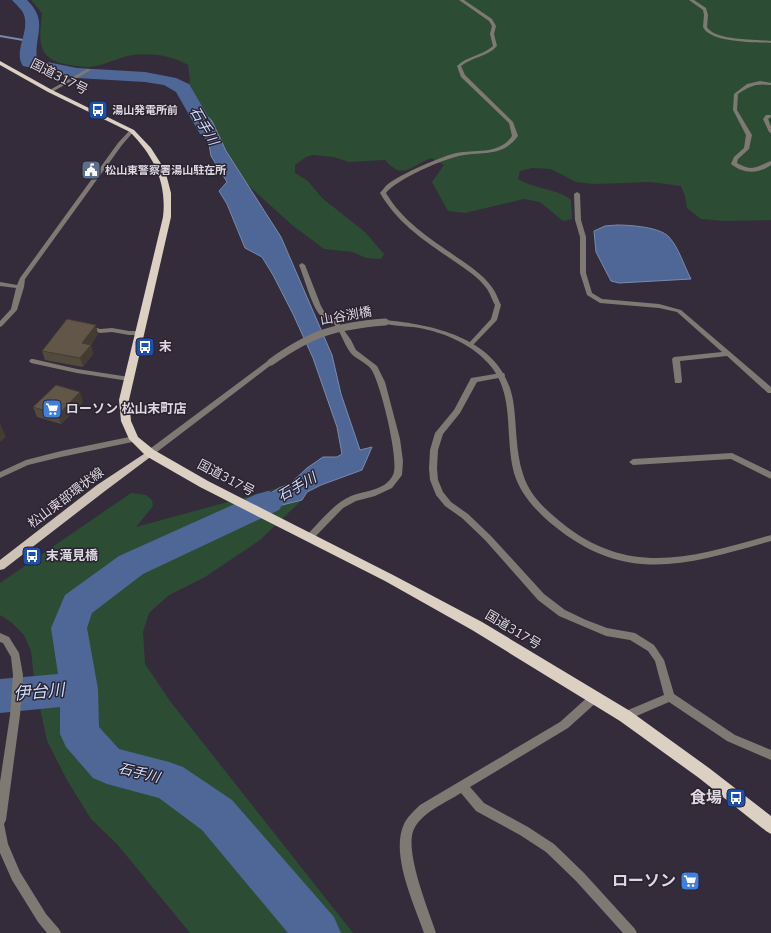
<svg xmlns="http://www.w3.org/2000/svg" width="771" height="933" viewBox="0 0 771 933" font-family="'Nunito Sans','Noto Sans JP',sans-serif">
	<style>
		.green { fill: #2d4c34 }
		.water { fill: #4f6797; stroke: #7a89ad }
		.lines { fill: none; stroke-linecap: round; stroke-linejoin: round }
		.stream { fill: #7a89ad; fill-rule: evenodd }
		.river { fill: #4f6797; fill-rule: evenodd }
		.minor { fill: #7e7973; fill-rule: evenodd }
		.tertiary { fill: #7e7973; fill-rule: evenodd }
		.primary { fill: #cdc2b5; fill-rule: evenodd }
		.trunk { fill: #dcd0c2; fill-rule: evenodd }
		.tertiary-bridge { stroke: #7e7973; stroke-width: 7 }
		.wall { fill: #534a3e }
		.shaded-wall { fill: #443c32 }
		.building { fill: #615648; stroke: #443c32 }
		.labels { text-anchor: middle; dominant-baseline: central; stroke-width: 3; stroke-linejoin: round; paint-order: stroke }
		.far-poi-label { font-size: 11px; font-weight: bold; fill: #ddd8e1; stroke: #2a2330; text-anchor: start }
		.street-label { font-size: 13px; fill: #ddd8e1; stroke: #2a2330 }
		.poi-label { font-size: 13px; font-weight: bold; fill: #ddd8e1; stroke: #2a2330; text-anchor: start }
		.water-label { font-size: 14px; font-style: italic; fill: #cedefc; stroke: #2a2330 }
		.near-poi-label { font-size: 16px; font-weight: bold; fill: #ddd8e1; stroke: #2a2330; text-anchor: end }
		.near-water-label { font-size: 17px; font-style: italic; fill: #cedefc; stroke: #2a2330 }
	</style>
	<rect width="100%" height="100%" fill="#342c3a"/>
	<g class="green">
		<path d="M31,0H771V220L724,221L701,219L687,208L685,196L681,186L651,182L593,184L576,182L551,169L532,168L520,171L518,179C534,189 559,189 571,200L572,219L563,221L540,202L524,199L465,213L448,211L432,182L444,165L431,158C411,166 403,181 385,160L349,162L334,157L313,155L306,157L295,165V173L308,181L322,198L365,232L384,254L381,259L366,258L353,252L324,249L292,225L247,184L226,151L212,121L186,94L190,80L188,65C170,55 152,53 132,55C121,57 111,62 100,65C90,68 80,67 70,65C36,60 39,41 42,13Z"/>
		<path d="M279,488L232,518L302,500L260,540L205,577L169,595L149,613L143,632L145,664L170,701L353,933H190L117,844L91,819L67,780L47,741L34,679L31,651L24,635L11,622L0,615V583L131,493L146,495L152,500L153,506L136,527Z"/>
	</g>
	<g class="water">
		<path d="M186,94L212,121L226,151L281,237L332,355L341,394L360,450L372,447L362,470L321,485L307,492L302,500L230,518L279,488L291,483L307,468L323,457H337L342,454L337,427L313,358L293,314L273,275L262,257L245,248L227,204L219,191L227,182L211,156L209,144L201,129L195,124Z"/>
		<path d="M617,225C630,225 660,227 669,237C679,248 684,266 691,279L619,283L611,281L596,252L594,231L605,226Z"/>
	</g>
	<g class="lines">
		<path class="stream" d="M0,35L29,40L30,41L29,42L0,37Z"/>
		<g class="river">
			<path d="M12,0H27C49,22 34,34 37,60L77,68L145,72L176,78L189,84L216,130L214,134L207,136L200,134L176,92L164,85L145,82L77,78L23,66C13,51 30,32 24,15C22,9 16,5 12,0Z"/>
			<path d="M268,491L279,494L284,502L279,510L143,574L92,613L87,628L98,689L99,727L119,749L169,762L183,767L232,800L334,917L341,933H288L202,830L159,798L107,784L93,778L66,747L60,734V707L0,713V679L58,674L51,628L65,595L119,556L257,494Z"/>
		</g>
		<g class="minor">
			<path d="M459,0H464L492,19L496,26L494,34L497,46C487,57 472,57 461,66L465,75L513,122L518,136C502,158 482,151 459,156C441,160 397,179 386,193C403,222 431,239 458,258C470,266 483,275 491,286C496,292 498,299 501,305L497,320L473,345H469L468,344L469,343L491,319L495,305C492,300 490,293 487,289C479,277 465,269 454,261C425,241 398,224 380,193C383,190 385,186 388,184C401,174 440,157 456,153C476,149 499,155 512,136L509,123L461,77L457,66C467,56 482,56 493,46L490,34L492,26L489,21Z"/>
			<path d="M689,0H694L706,8L708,15L707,27C715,41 756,39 771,41V43C755,42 710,43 703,27L704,15L703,10Z"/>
			<path d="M87,69L91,70L52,92L48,91Z"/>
			<path d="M760,81L771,83V85C757,83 749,86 738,94L737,110L752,135L749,149L738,159L737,163C753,172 756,167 771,161V165C759,174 743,174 731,164L734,157L744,148L746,135L733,110L734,94L747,84Z"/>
			<path d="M766,115H771V117L768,119L771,127V133L769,132L763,119Z"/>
			<path d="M130,130L134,131L122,145L25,279L24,287L17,310L2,326L0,327V321L11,309L16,288L0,286V282L17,285L20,278L118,143Z"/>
			<path d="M577,192L580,194L581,220L586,237V273L592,293L602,299L659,304L681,310L771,387V393H768L727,356L680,361L682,381L681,383H675L672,359L674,357L722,352L677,312L659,308L600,303L587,295L580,273V237L575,220L574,194Z"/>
			<path d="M302,263L305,265L321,306L325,313L336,319L351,340L356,350L377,366L385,382L400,439L403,461L402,475L392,488L375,496L356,501L343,508L312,540H306L305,538L306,536C320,522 333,504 351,496C366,490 385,491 393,475C400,462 380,381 371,369C366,362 355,359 350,352C343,343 340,328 331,321C328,319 323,318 320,315C312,307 304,277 299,265Z"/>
			<path d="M87,325L100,329L112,328L129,331H140L143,333L140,335H129L112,332L100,333L85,328V326Z"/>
			<path d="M31,359H33L77,369L129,377L133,379L129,381L77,373L31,363L29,361Z"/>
			<path d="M501,373H504L505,375L504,377L477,382L460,413L443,434L438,450L437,468L438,480L443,492L451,502L468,514L491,536L544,594L565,610L586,620L607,628L635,633L654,645L664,660L674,694L735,735L771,750V760L727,741L669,702L625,721L621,719L620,716L621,713L664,695L655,661L648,651L630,640L606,636L559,616L538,600L485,540L462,518L445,506L436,495L430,480L429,468L430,450L435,433L454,410L471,378Z"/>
			<path d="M134,436L137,437L138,439L137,441L61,457L28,465L0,478V472L26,460L61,451Z"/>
			<path d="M732,453L771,472V479L731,459L633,465L629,462L633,459Z"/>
			<path d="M0,633L9,637L19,653L23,675L20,715L6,820L4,824L8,844L20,872L46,914L59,929L61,933H47L38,922L12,880L0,853V782L10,715L13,675L11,657L3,643L0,642Z"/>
			<path d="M594,693L598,695L599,698L598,701L568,728L470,787L484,803L528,827L554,844L584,873L635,929L637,933H623L576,881L546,852L520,835L476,811L461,793C445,803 425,811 415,827C402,847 429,911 436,933H424C414,904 390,854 404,824C407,817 414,811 420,805L560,722L590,695Z"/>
		</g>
		<g class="tertiary">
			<path d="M385,320C436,325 502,339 513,400C517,424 515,451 523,474C529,495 546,510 562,523C631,579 695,556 771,535V541C688,564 627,586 553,525C537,512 520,494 514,473C504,436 516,393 488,363C469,342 440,331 413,327C403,326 392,326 383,323V321Z"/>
			<path d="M269,360H273L275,362L153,455H147L146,453L147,451Z"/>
		</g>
		<path class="primary" d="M150,450L155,453L153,455L105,491L4,569L0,570V560L97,485Z"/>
		<path class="trunk" d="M0,61L52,90L134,130L151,148L165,170L171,193V217L129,400L131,421L138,437L154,450L208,481L393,575L482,622L630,711L709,768L771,816V834L766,831L699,778L620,721L472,630L385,581L200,487L146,456L129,439L121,421L119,400L163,217C167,183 154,156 130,132L48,92L0,65Z"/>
		<path class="tertiary-bridge" d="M271,362C312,333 335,326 385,322"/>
	</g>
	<g class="wall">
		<path d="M98,334L91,345L93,354L83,367L45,360L42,351Z"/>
		<path d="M83,402L61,424L37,417L33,407Z"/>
	</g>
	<g class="shaded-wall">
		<path d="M96,325L98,334L91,345L93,354L83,367L80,358L82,343Z"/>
		<path d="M80,392L83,402L61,424L58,415Z"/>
		<path d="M0,423L6,437L0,442Z"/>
	</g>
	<g class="building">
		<path d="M67,319L96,325L82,343L91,345L80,358L42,351Z"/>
		<path d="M56,385L80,392L58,415L33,407Z"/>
	</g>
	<defs>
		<g id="bus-square" transform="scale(1)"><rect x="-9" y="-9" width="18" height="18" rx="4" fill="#1a4fb4" stroke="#2a2330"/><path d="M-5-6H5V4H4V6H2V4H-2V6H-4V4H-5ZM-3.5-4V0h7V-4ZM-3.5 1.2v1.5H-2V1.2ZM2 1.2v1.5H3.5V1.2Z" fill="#fff"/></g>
		<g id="civic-square" transform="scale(1)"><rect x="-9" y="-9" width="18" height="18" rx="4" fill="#5c6f8a" stroke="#2a2330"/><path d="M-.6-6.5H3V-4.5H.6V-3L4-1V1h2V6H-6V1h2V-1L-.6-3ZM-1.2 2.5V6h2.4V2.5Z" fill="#fff"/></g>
		<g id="supermarket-square" transform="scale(1)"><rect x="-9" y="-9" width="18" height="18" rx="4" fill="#3f7fe0" stroke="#2a2330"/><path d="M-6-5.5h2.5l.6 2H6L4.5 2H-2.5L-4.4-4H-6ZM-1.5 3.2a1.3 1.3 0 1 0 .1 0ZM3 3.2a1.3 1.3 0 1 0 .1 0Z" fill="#fff"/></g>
	</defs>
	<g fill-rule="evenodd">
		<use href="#bus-square" x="98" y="110"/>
		<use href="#civic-square" x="91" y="170"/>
		<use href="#bus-square" x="145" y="347"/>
		<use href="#supermarket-square" x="52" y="409"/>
		<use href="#bus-square" x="32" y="556"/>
		<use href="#bus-square" x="736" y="798"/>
		<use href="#supermarket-square" x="690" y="881"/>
	</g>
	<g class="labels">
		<g class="far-poi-label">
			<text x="112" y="110">湯山発電所前</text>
			<text x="105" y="170">松山東警察署湯山駐在所</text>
		</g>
		<g class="street-label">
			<text transform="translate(59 77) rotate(27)">国道317号</text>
			<text transform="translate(346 316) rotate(-10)">山谷渕橋</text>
			<text transform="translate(226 478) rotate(28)">国道317号</text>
			<text transform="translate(66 498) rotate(-37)">松山東部環状線</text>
			<text transform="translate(513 630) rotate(31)">国道317号</text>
		</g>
		<g class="poi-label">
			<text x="159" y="347">末</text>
			<text x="66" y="409">ローソン 松山末町店</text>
			<text x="46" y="556">末滝見橋</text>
		</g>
		<g class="water-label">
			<text transform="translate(204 126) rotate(60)">石手川</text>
			<text transform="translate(297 487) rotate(-30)">石手川</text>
			<text transform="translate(139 773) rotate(14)">石手川</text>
		</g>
		<g class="near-poi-label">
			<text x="722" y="798">食場</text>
			<text x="676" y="881">ローソン</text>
		</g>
		<g class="near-water-label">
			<text transform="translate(39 692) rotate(-5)">伊台川</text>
		</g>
	</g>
</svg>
